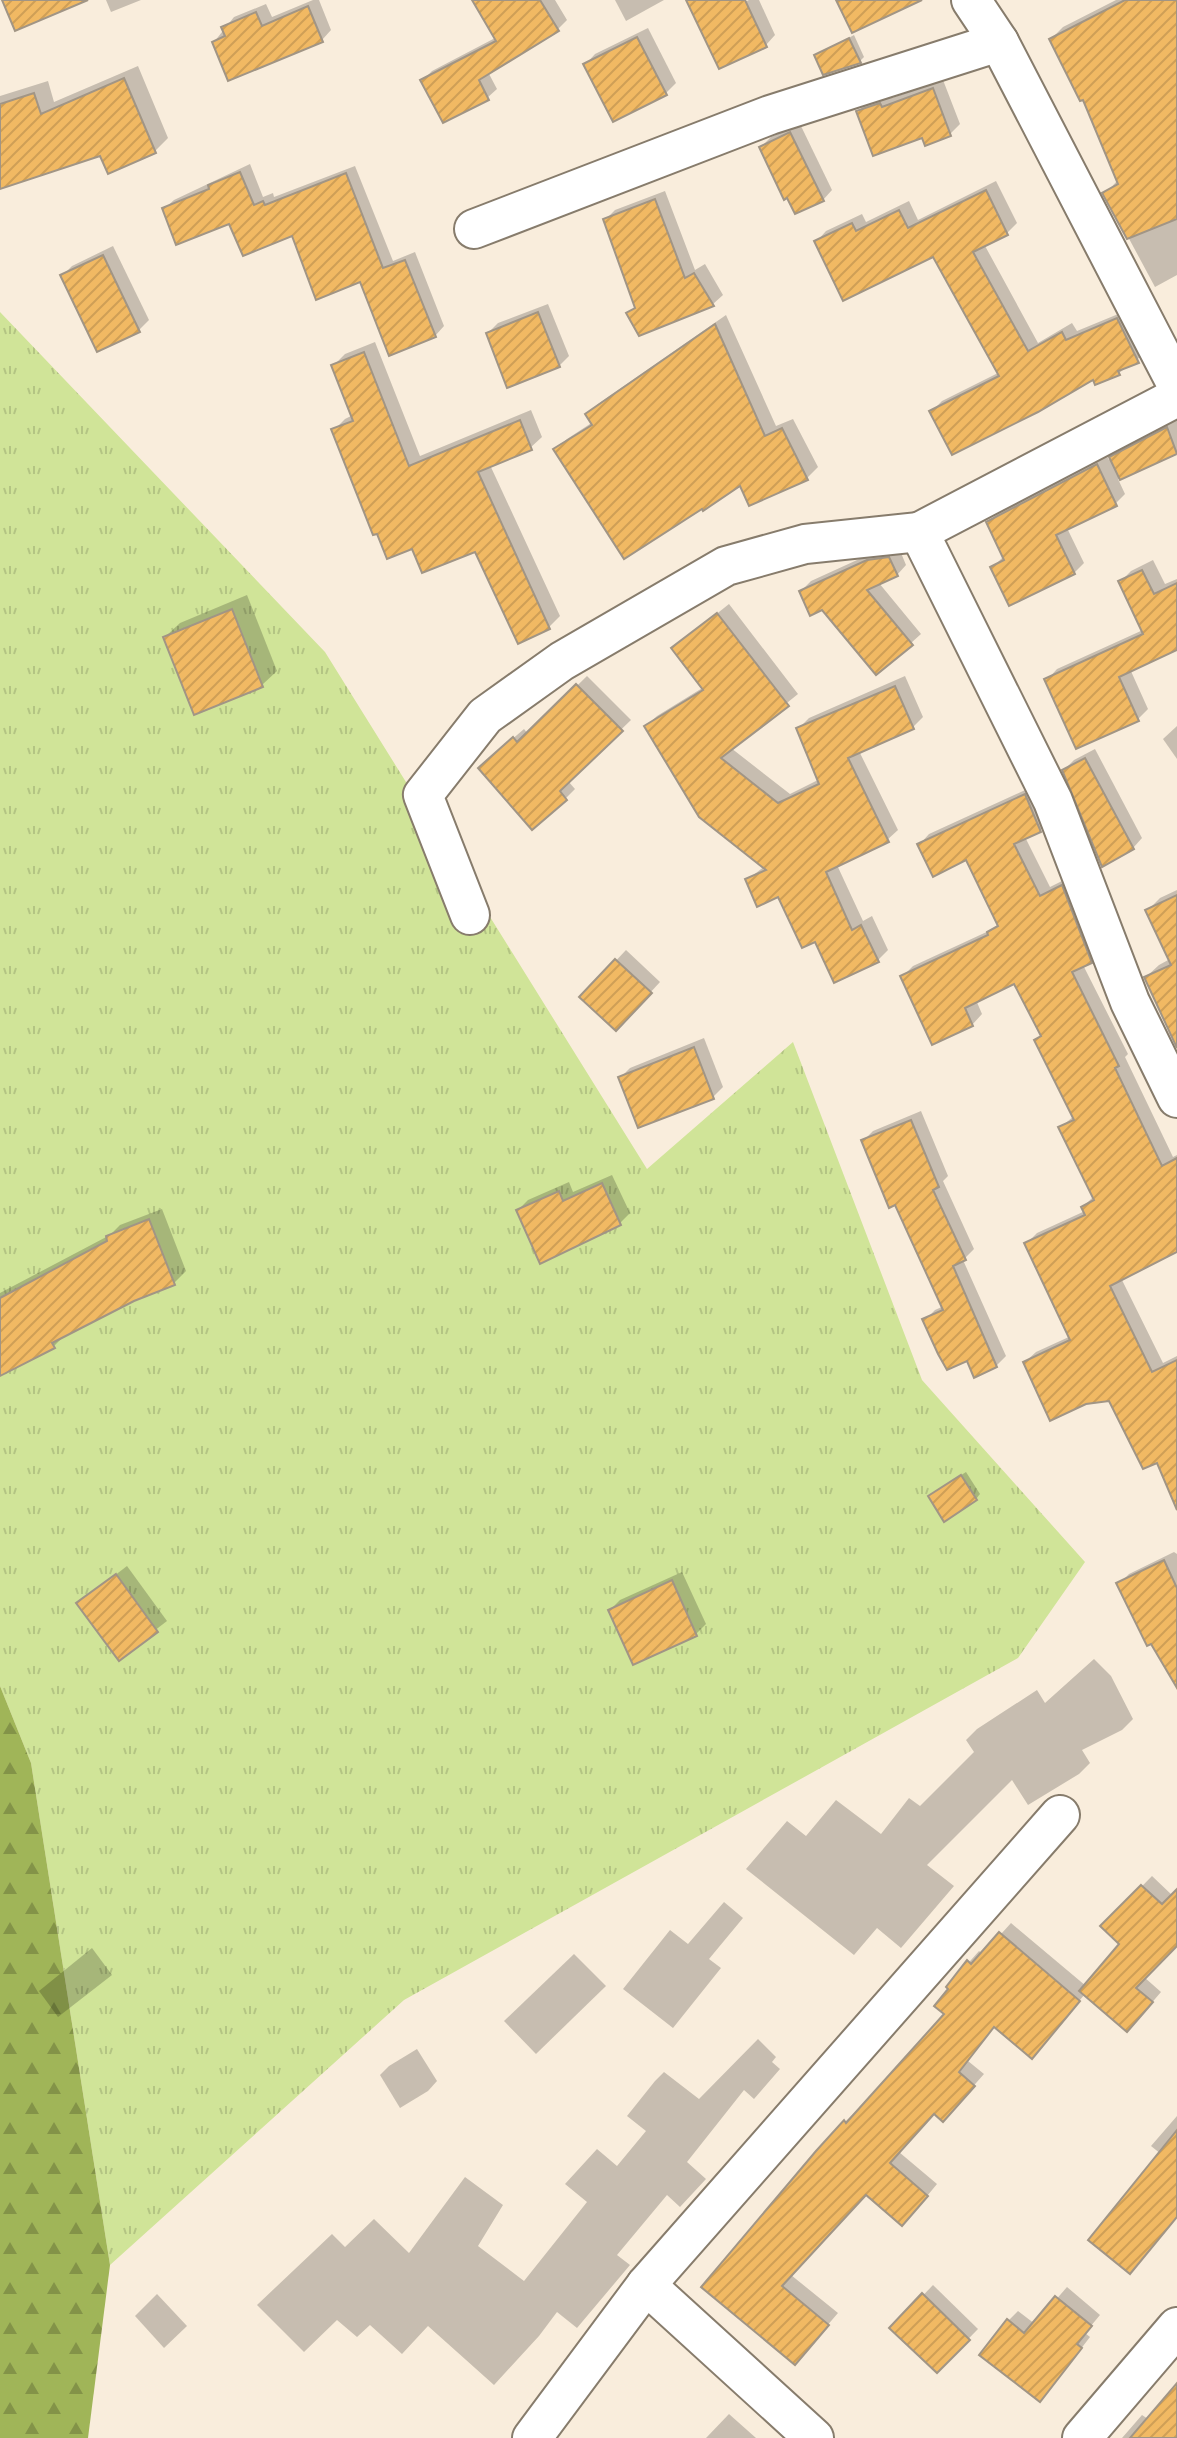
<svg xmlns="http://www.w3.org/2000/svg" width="1177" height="2438" viewBox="0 0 1177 2438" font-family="Ubuntu,sans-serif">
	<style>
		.grass { fill: url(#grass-tufts) }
		.forest { fill: url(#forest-firs) }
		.shadow { fill: #0003 }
		.building { fill: url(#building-hatch); stroke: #a19585; stroke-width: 2 }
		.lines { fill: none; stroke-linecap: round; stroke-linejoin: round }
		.street-casing { stroke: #877c6c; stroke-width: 42 }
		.street { stroke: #fff; stroke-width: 38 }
	</style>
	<defs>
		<pattern id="grass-tufts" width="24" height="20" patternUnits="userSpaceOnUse" patternTransform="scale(2)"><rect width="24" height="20" fill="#d0e498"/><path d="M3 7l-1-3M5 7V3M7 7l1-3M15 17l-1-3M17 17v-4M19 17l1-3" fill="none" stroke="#b3c483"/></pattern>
		<pattern id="forest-firs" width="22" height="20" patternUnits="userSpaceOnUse" patternTransform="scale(2)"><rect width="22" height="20" fill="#a0b558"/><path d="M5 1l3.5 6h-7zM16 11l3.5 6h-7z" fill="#839348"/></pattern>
		<pattern id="building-hatch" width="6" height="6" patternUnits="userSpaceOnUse" patternTransform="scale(2)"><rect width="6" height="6" fill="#f1b963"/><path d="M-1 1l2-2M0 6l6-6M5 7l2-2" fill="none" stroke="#cf9f56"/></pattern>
	</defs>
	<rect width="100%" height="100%" fill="#f9eddc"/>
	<path class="grass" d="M0,312L325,652L647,1169L793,1042L922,1380L1085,1562L1018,1658L404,2000L110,2265L31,1763L0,1686Z"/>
	<path class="forest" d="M0,1686L31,1763L110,2265L88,2438H0Z"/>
	<g class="shadow">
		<path d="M106,0H141L111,12Z"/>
		<path d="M313,0H319L331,30L322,40L214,42L234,17L266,4L272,17Z"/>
		<path d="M474,0H555L567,20L558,29L488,72L497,89L487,98L423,80L432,71L497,37Z"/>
		<path d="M615,0H664L626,21Z"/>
		<path d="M749,0H759L775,35L766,45L711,18Z"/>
		<path d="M1116,0H1177V275L1155,287L1105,194L1117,181L1084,97L1051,39L1063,27Z"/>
		<path d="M648,28L676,83L666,93L586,64L595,54Z"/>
		<path d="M854,35L864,57L860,61L816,56Z"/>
		<path d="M138,66L168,138L155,151L101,154L0,187V96L48,81L54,102Z"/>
		<path d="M943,80L960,124L950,134L923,135L859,111L868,101L890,94L892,98Z"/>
		<path d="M800,124L832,190L823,200L761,147L771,137Z"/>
		<path d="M250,164L263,197L273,193L274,197L355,166L393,261L415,252L444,326L435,336L361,279L293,233L164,209L174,200Z"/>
		<path d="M996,181L1017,223L1007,233L984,244L1038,343L1072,323L1077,331L1128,310L1148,351L1119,373L932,411L942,401L1000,372L934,254L817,241L826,231L862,214L866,222L909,201L918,220Z"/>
		<path d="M665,191L695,270L705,264L723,295L713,304L640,333L629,314L637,305L605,220L615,210Z"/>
		<path d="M113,246L149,320L139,330L62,276L72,266Z"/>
		<path d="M548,304L569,356L559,366L488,333L498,323Z"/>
		<path d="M726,315L776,426L793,419L818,467L807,478L740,483L556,449L567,439L593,422L588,414L598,404Z"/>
		<path d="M375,342L420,456L531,410L542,437L530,448L490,465L560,616L549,627L476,550L413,546L334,430L345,419L353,415L334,365L345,354Z"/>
		<path d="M1177,419V452L1118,479L1125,494L1115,504L1067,528L1084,563L1074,573L993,567L1004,556L988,522L998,513L1107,456L1109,460L1122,448Z"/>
		<path d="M899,548L906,565L897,575L879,583L921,634L911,643L801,591L811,581L879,550Z"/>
		<path d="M1153,560L1165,584L1177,579V648L1130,669L1148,709L1138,719L1047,680L1057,669L1143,630L1120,582L1131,571Z"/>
		<path d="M247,595L277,671L262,685L165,637L180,623Z"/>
		<path d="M729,604L798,694L731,748L790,794L820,779L798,729L809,718L905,676L923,717L913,727L859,751L898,830L887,840L837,865L863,921L872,916L888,950L878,960L815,939L779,895L747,880L765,866L646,726L657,716L704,687L674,648Z"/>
		<path d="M587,676L631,720L568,781L575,789L566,798L490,758L524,729L528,734Z"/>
		<path d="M1177,726V759L1163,739Z"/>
		<path d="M1095,749L1142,838L1133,848L1064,770L1074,760Z"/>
		<path d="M1036,785L1050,820L1040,830L1025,837L1050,887L1072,876L1101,951L1083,965L1128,1054L1125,1057L1173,1157L1177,1155V1250L1121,1278L1163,1363L1177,1356V1478L1158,1460L1111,1398L1025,1362L1036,1352L1071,1336L1027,1243L1037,1233L1085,1211L1083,1207L1094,1196L1061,1127L1074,1116L1036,1040L1042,1034L1015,981L976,1000L982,1014L972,1025L903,976L913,966L993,929L999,923L967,858L919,845L929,834Z"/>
		<path d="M1177,890V1009L1146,977L1159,965L1170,959L1147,911L1160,898Z"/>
		<path d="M626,950L660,982L626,1019L582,997Z"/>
		<path d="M704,1038L723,1087L713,1097L639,1126L620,1078L630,1068Z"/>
		<path d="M921,1111L948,1176L943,1181L974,1249L963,1260L1006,1356L996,1366L968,1358L925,1320L935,1310L944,1306L896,1203L863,1141L873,1131Z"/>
		<path d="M612,1175L630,1213L620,1223L518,1210L528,1200L569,1182L573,1192Z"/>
		<path d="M162,1209L186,1271L174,1283L133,1299L65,1335L53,1347L0,1373V1293L110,1235L120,1225Z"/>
		<path d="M966,1472L980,1494L976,1499L935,1492Z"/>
		<path d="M1174,1552L1177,1554V1684L1119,1584L1129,1574Z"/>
		<path d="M127,1566L167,1621L119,1658L79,1603Z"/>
		<path d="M682,1572L706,1624L696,1634L610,1610L620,1600Z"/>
		<path d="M1094,1659L1111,1676L1133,1719L1122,1730L1082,1750L1090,1763L1079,1774L1028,1805L1012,1780L927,1865L954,1886L901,1948L877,1928L854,1955L746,1869L787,1821L806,1836L836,1800L881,1834L909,1798L920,1806L974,1752L966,1740L977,1729L1037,1690L1045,1703Z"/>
		<path d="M1152,1876L1173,1896L1177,1892V1943L1144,1977L1161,1992L1137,2020L1085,1994L1042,2045L995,2025L968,2061L984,2074L954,2108L935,2112L899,2152L937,2184L913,2213L866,2193L791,2275L838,2313L795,2363L703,2287L845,2122L856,2111L857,2113L947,2014L951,1988L948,1986L979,1951L983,1954L1011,1923L1086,1986L1122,1944L1103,1926Z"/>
		<path d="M724,1902L743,1918L709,1959L721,1968L673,2028L623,1989L670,1930L688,1944Z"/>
		<path d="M92,1948L112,1975L58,2017L39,1991Z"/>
		<path d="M574,1954L606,1986L536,2054L504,2021Z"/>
		<path d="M758,2039L776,2057L772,2062L780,2069L754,2099L744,2090L687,2162L706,2179L680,2207L667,2195L617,2255L630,2265L577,2328L557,2312L539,2336L494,2385L428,2326L402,2354L370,2325L357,2337L337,2320L304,2352L257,2305L332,2234L345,2247L374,2219L409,2253L465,2177L503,2205L478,2246L524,2281L587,2202L565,2184L597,2149L617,2166L646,2131L627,2116L655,2081L664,2072L699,2099Z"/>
		<path d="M417,2049L437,2081L428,2091L400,2108L380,2075L389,2066Z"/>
		<path d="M1177,2116V2216L1161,2154L1151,2146Z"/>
		<path d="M933,2285L978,2329L937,2371L892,2328Z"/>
		<path d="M1067,2287L1100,2315L1085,2333L1090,2337L1050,2389L1008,2321L1018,2311L1035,2324Z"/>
		<path d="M157,2294L187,2326L164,2348L135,2316Z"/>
		<path d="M1177,2386V2438H1122L1142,2415L1148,2419Z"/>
		<path d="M729,2414L756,2438H706Z"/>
	</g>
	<g class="building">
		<path d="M2,0H88L15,31Z"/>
		<path d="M472,0H540L559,31L479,80L489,100L443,123L420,80L496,41Z"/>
		<path d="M686,0H745L767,47L719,69Z"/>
		<path d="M836,0H922L852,33Z"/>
		<path d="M1125,0H1177V219L1127,239L1102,193L1118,184L1083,100L1080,101L1049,39Z"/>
		<path d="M308,6L323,42L228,81L212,42L225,36L221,27L256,12L262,26Z"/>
		<path d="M637,37L667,95L613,122L583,64Z"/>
		<path d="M849,38L861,63L823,75L814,55Z"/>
		<path d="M124,78L156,153L108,174L100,156L0,189V104L34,93L41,114Z"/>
		<path d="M933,88L951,136L925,146L922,138L873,156L856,111L880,103L882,107Z"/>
		<path d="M790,132L824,201L795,214L787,198L784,200L759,147Z"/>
		<path d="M240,172L254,205L263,201L265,205L346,173L383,268L405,260L436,337L389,356L360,282L316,300L292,236L243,256L229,224L176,245L162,208L209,189L208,185Z"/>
		<path d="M986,190L1008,235L973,252L1028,351L1062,332L1066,340L1117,318L1139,363L1118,371L1120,375L1095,385L1093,380L1038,412L952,455L929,411L999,376L933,257L843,301L814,241L852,223L856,231L899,210L908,228Z"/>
		<path d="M655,199L685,278L694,273L714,306L639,336L626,313L635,308L603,219Z"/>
		<path d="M103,255L140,332L97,352L60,275Z"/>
		<path d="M538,312L560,367L507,388L486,333Z"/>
		<path d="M715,324L765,436L782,428L808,480L749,506L740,486L703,511L702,509L624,559L553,449L592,425L585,414Z"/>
		<path d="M364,352L409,466L520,420L532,450L478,472L550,629L518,644L475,552L422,573L412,549L387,559L377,534L373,535L331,429L353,421L331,365Z"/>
		<path d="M1167,427L1177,454L1120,480L1109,457Z"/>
		<path d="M1097,464L1117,506L1056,535L1075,574L1009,606L990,567L1004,560L986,522Z"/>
		<path d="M889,557L898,576L867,590L913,645L876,675L822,610L810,616L799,591L867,560Z"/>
		<path d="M1142,570L1154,594L1177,583V650L1119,677L1139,721L1076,749L1044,679L1143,634L1118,581Z"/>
		<path d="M232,609L263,687L194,715L163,637Z"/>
		<path d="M717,613L789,706L721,758L778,803L819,784L796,728L895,686L914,729L848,758L889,842L826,872L852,930L861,925L879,962L834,983L815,942L802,948L778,897L757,907L745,879L766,870L699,817L644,726L703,690L671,648Z"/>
		<path d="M576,684L623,731L560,791L567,800L532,830L478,768L513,737L517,742Z"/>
		<path d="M1085,758L1134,849L1102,867L1062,770Z"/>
		<path d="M1025,794L1041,832L1014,844L1040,896L1062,885L1092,963L1072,972L1119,1066L1115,1068L1162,1166L1177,1158V1252L1110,1286L1152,1372L1177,1360V1510L1157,1463L1143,1469L1109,1401L1086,1404L1050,1421L1023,1362L1070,1340L1024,1243L1085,1215L1081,1207L1094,1200L1058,1127L1074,1120L1034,1040L1041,1036L1014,984L965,1008L973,1026L932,1045L900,976L988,935L987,932L998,926L966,860L933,877L917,844Z"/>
		<path d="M1177,895V1048L1144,977L1171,965L1145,910Z"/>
		<path d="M615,959L652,993L616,1031L579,997Z"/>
		<path d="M694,1047L714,1099L638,1128L618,1077Z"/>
		<path d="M911,1120L939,1187L933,1190L966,1260L953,1266L997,1367L974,1378L967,1361L947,1370L938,1354L922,1319L943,1310L895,1205L889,1208L861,1140Z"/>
		<path d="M602,1183L621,1225L540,1264L516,1210L559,1191L563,1201Z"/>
		<path d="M149,1219L175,1285L134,1301L52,1343L55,1348L0,1376V1298L107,1241L106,1236Z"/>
		<path d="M961,1475L977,1500L944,1522L928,1496Z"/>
		<path d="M1164,1560L1177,1588V1688L1151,1644L1147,1646L1116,1583Z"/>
		<path d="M116,1574L158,1632L119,1661L76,1603Z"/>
		<path d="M672,1580L697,1636L633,1665L608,1610Z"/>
		<path d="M1141,1885L1162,1904L1177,1889V1946L1136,1988L1153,2002L1127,2032L1079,1991L1119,1944L1100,1926Z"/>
		<path d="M999,1932L1080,2001L1032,2059L994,2027L959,2072L975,2086L943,2122L934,2114L890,2163L928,2196L902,2226L866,2195L782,2286L829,2325L795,2365L701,2287L816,2151L844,2120L846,2123L944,2014L934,2006L948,1989L946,1987L967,1960L971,1964Z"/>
		<path d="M1177,2130V2217L1130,2274L1088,2240Z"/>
		<path d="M922,2293L970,2340L937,2373L889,2328Z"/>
		<path d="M1055,2296L1092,2326L1077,2344L1082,2348L1040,2402L979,2355L1007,2319L1024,2333Z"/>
		<path d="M1177,2383V2438H1130Z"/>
	</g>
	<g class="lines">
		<g class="street-casing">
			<g id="street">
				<path d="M971,0L999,42L1177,385"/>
				<path d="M474,229L770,115L999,42"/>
				<path d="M1177,397L919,532L1053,801L1130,1002L1177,1098"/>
				<path d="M470,915L423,795L485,716L562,661L726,566L805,544L919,532"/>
				<path d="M646,2285L814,2438"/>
				<path d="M532,2438L646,2285L1060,1815"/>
				<path d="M1082,2438L1177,2327"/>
			</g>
		</g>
		<use href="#street" class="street"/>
	</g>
</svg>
